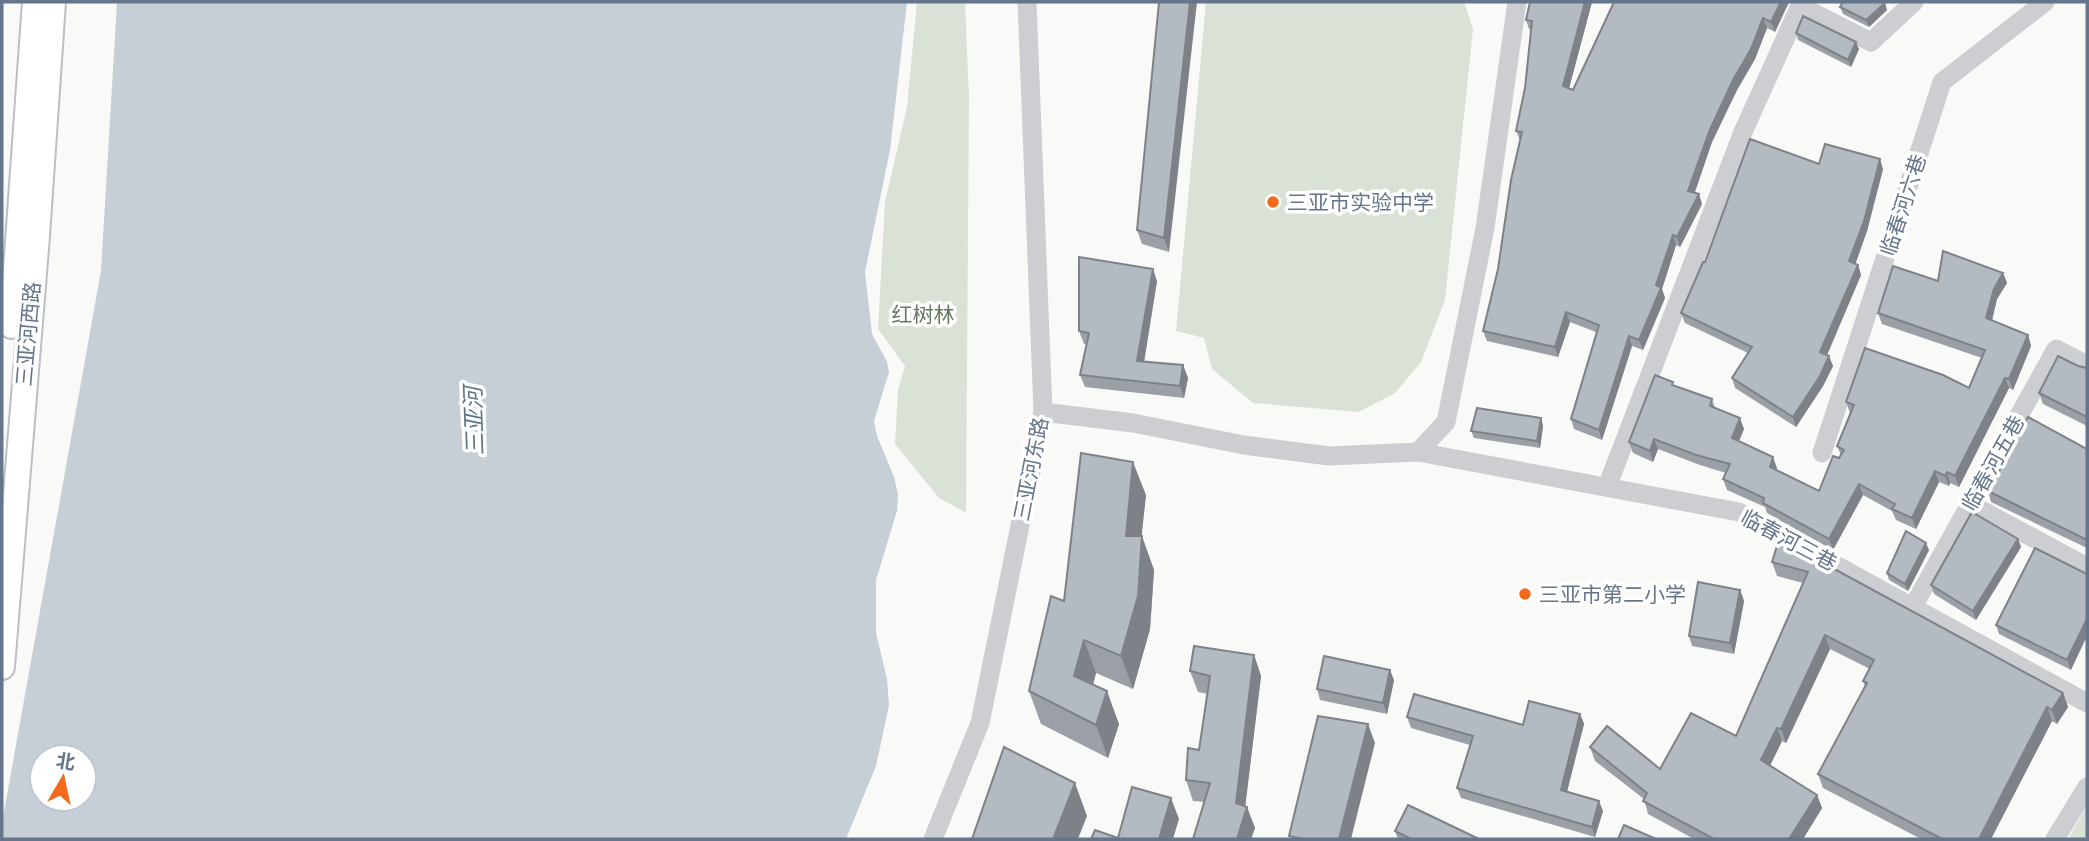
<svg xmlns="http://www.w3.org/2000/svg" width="2089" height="841" viewBox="0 0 2089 841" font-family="'Space Grotesk','Noto Sans SC',sans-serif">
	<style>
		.green { fill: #dae2d7 }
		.water { fill: #c5cfd5; fill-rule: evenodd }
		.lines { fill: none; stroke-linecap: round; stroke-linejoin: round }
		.major-casing { stroke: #bcbfc4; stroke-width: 28 }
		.minor { stroke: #ccced2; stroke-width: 19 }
		.major { stroke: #fff; stroke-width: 24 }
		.wall { fill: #9ba0a7 }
		.shaded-wall { fill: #7e8288 }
		.building { fill: #b4bac2; stroke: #7e8288; stroke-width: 2 }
		.poi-dot { fill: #f46a1c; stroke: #fff; stroke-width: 2.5 }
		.labels { text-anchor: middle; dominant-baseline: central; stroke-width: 7; stroke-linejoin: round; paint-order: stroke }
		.poi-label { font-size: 21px; fill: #65758b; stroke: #fff; text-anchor: start }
		.street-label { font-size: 21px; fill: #65758b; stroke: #fff }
		.park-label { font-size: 21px; fill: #637b61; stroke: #fff }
		.water-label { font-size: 23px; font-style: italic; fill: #617786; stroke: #fff }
	</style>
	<rect width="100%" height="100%" fill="#f9f9f7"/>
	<g class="green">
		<path d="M917,2H965L969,97L966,513L939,498L895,444L898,390L905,366L878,329L885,202L907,107Z"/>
		<path d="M1206,2H1464L1473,29L1445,300L1421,362L1395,393L1359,412L1253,403L1212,369L1204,338L1176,331Z"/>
		<path d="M2087,806V839H2068Z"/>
	</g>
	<path class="water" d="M117,2H907L890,150L865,272L872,334L887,362L889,372L874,421L877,436L894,477L898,494L897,511L876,580V633L887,679L889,705L876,766L846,839H2V823L101,271ZM42,757H84V799H42Z"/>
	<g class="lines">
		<g class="major-casing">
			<g id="major">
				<path d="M12,326L35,2"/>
				<path d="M2,667L37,236L53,2"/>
			</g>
		</g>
		<g class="minor">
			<path d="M1517,2L1485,228L1446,422L1418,452L1739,512L2087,703"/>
			<path d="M1043,412L1133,423L1244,445L1329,456L1418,452"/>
			<path d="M1822,453L1942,82L2045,2"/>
			<path d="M1607,487L1743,132L1800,6L1871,42L1914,2"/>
			<path d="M1970,504L2087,567"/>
			<path d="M1913,607L2056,349L2087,365"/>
			<path d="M933,839L980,723L1043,412L1027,2"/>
			<path d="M2055,839L2087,787"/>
		</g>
		<use href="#major" class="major"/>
	</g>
	<g class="wall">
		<path d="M1159,2L1169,252L1142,244L1137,230Z"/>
		<path d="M1530,2H1592L1569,88L1573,90L1614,2H1789L1775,32L1767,28L1755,59L1737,90L1712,142L1694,193L1702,204L1680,247L1676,245L1662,289L1665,298L1643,350L1632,346L1602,440L1574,429L1571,419L1596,332L1570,322L1558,357L1487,341L1483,331L1498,269L1520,140L1516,131L1525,88L1531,30L1529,29L1526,20Z"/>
		<path d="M1840,7L1887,10L1869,27L1843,14Z"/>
		<path d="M1796,33L1859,49L1851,67L1798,40Z"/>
		<path d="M1819,164L1883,169L1867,231L1855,264L1858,265L1861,275L1827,355L1833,366L1823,386L1796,427L1735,388L1732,378L1748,353L1685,323L1681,313L1705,262Z"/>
		<path d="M2003,273L2007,283L1997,299L1992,320L2028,335L2031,346L2013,390L2009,388L1959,487L1950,483L1949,486L1939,482L1916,529L1896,520L1892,511L1863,495L1833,550L1767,513L1765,507L1727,490L1723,479L1726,473L1700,465L1658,449L1653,462L1633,453L1629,442L1674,386L1712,399L1715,408L1744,429L1739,441L1777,468L1776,470L1819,491L1841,455L1837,446L1850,413L1846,402L1969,388L1982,358L1882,324L1878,313L1938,281Z"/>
		<path d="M1157,281L1144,362L1183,365L1188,378L1184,398L1085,387L1080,375L1087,344H1084L1079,331Z"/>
		<path d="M2078,366L2087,368V426L2043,404L2039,393Z"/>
		<path d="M1541,418L1543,426L1540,448L1474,438L1471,431Z"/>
		<path d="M2087,449V548L1991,502L1988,491Z"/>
		<path d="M1146,495L1141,536L1154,570L1150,629L1133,689L1096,673L1093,685L1119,724L1108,758L1041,724L1029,691L1064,601Z"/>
		<path d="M1779,539L2063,693L2068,707L2057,724L2052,721L1991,839H1921L1823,788L1818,774L1865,686L1863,681L1870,669L1830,649L1786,743L1782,741L1770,765L1817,795L1822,808L1803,839H1694L1648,814L1644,799L1595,761L1590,747L1660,769L1736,736L1803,583L1777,576L1772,562Z"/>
		<path d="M2018,539L2021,547L1976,620L1934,594L1931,585Z"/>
		<path d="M1929,550L1908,591L1889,580L1887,573Z"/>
		<path d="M2087,574L2071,670L1999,634L1996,625Z"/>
		<path d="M1740,590L1744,601L1734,654L1692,646L1689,636Z"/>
		<path d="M1254,655L1261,676L1245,806L1255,828L1251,839H1193L1205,802L1193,801L1186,780L1199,750L1208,694L1198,692L1190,671Z"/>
		<path d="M1394,680L1387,714L1320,700L1317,689Z"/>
		<path d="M1580,714L1584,724L1567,791L1603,811L1595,837L1461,798L1457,788L1470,745L1411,728L1407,717L1523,725Z"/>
		<path d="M1395,831L1479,839H1398Z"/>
	</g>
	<g class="shaded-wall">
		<path d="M1190,2H1197L1169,252L1164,238Z"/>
		<path d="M1585,2H1592L1567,96L1563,86Z"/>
		<path d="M1781,2H1789L1775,32L1771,22Z"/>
		<path d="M1885,3L1887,10L1869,27L1866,20Z"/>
		<path d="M1763,18L1767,28L1755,59L1737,90L1712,142L1692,201L1688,191L1709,132Z"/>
		<path d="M1856,42L1859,49L1851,67L1848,60Z"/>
		<path d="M1880,159L1883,169L1867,231L1853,271L1849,261Z"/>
		<path d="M1699,194L1702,204L1680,247L1677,237Z"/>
		<path d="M1673,235L1676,245L1662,289L1665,298L1643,350L1639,340Z"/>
		<path d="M1858,265L1861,275L1824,362L1820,352Z"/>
		<path d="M1153,269L1157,281L1142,374L1137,361Z"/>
		<path d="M2003,273L2007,283L1997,299L1990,329L1986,318L1994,289Z"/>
		<path d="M1566,312L1570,322L1558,357L1555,347Z"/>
		<path d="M2028,335L2031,346L2013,390L2009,379Z"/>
		<path d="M1629,336L1632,346L1602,440L1599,430Z"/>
		<path d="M1829,356L1833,366L1823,386L1796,427L1793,417Z"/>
		<path d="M1183,365L1188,378L1184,398L1180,386Z"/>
		<path d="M2005,378L2009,388L1959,487L1955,476Z"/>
		<path d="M1541,418L1543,426L1540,448L1537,441Z"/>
		<path d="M1740,418L1744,429L1736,448L1732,438Z"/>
		<path d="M1654,439L1658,449L1653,462L1650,451Z"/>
		<path d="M1773,457L1777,468L1773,477L1770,467Z"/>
		<path d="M1133,462L1146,495L1138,569L1126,536Z"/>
		<path d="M1935,471L1939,482L1916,529L1912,518Z"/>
		<path d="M1947,472L1950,483L1949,486L1945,476Z"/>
		<path d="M1859,484L1863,495L1833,550L1829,539Z"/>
		<path d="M1142,536L1154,570L1150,629L1133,689L1121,656Z"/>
		<path d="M2018,539L2021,547L1976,620L1973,611Z"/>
		<path d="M1926,543L1929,550L1908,591L1905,584Z"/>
		<path d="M1740,590L1744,601L1734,654L1730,643Z"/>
		<path d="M2087,619V636L2071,670L2067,660Z"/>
		<path d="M1825,635L1830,649L1786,743L1781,729Z"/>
		<path d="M1084,640L1096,673L1086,709L1074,676Z"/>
		<path d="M1254,655L1261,676L1244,817L1247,807L1255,828L1251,839H1237L1236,803Z"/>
		<path d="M1390,670L1394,680L1387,714L1383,703Z"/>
		<path d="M1107,691L1119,724L1108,758L1096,725Z"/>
		<path d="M2063,693L2068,707L2057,724L2052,710Z"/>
		<path d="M2047,707L2052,721L1991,839H1979Z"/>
		<path d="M1580,714L1584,724L1565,800L1561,790Z"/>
		<path d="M1368,724L1375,743L1351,839H1339Z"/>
		<path d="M1777,728L1782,741L1766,774L1761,760Z"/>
		<path d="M1075,783L1087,816L1078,839H1053Z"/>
		<path d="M1817,795L1822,808L1803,839H1789Z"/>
		<path d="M1171,798L1179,819L1173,839H1159Z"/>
		<path d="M1599,801L1603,811L1595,837L1592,827Z"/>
	</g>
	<g class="building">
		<path d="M1159,2H1190L1164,238L1137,230Z"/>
		<path d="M1530,2H1585L1563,86L1573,90L1614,2H1781L1771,22L1763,18L1751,49L1733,80L1709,132L1688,191L1699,194L1677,237L1673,235L1656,285L1661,288L1639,340L1629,336L1599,430L1571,419L1599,325L1566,312L1555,347L1483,331L1498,269L1511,180L1522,132L1516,131L1525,88L1532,21L1526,20Z"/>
		<path d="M1843,2H1883L1885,3L1866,20L1840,7Z"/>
		<path d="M1803,16L1856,42L1848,60L1796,33Z"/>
		<path d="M1750,139L1819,164L1825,144L1880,159L1864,221L1849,261L1858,265L1820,352L1829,356L1820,376L1793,417L1732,378L1752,347L1681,313L1703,262H1705Z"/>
		<path d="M1943,251L2003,273L1994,289L1986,318L2028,335L2009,379L2005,378L1955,476L1947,472L1945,476L1935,471L1912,518L1892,509L1895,504L1859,484L1829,539L1763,503L1764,498L1723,479L1730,464L1696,455L1654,439L1650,451L1629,442L1655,375L1673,382L1672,385L1712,399L1710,406L1740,418L1732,438L1773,457L1770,467L1819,491L1833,456L1839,458L1844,450L1837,446L1854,405L1846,402L1865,348L1943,375L1969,388L1985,350L1878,313L1893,266L1938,281Z"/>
		<path d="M1079,257L1153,269L1137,361L1183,365L1180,386L1080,375L1089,333L1079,331Z"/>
		<path d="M2058,356L2078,366L2087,368V417L2039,393Z"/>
		<path d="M1477,408L1541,418L1537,441L1471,431Z"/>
		<path d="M2028,417L2087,449V540L1988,491Z"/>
		<path d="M1081,453L1133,462L1126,536H1142L1138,596L1121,656L1084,640L1074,676L1107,691L1096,725L1029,691L1051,596L1064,601Z"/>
		<path d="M1972,512L2018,539L1973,611L1931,585Z"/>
		<path d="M1906,531L1926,543L1905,584L1887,573Z"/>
		<path d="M1779,539L2063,693L2052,710L2047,707L1979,839H1942L1818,774L1867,683L1863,681L1874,660L1825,635L1781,729L1777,728L1761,760L1817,795L1789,839H1714L1643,801L1647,793L1590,747L1607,726L1660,769L1691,713L1736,736L1808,572L1772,562Z"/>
		<path d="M2035,548L2087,574V619L2067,660L1996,625Z"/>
		<path d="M1698,582L1740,590L1730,643L1689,636Z"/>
		<path d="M1194,646L1254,655L1236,803L1247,807L1237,839H1193L1210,783L1186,780L1188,748L1199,750L1210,676L1190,671Z"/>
		<path d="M1324,656L1390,670L1383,703L1317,689Z"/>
		<path d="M1414,694L1523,725L1529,701L1580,714L1561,790L1599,801L1592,827L1457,788L1473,736L1407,717Z"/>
		<path d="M1318,716L1368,724L1339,839H1303L1289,836Z"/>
		<path d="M1004,747L1075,783L1053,839H972Z"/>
		<path d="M1132,787L1171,798L1159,839H1091L1095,830L1118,838Z"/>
		<path d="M1408,805L1479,839H1411L1395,831Z"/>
		<path d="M1624,825L1656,839H1618Z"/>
	</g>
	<g class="poi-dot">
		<circle cx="1273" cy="202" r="7"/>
		<circle cx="1525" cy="594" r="7"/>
	</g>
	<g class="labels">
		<g class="poi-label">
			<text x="1287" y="202">三亚市实验中学</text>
			<text x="1539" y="594">三亚市第二小学</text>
		</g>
		<g class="street-label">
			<text transform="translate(1903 205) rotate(-72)">临春河六巷</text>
			<text transform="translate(28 334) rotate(-85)">三亚河西路</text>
			<text transform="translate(1993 463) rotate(-61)">临春河五巷</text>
			<text transform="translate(1031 469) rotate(-79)">三亚河东路</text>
			<text transform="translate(1789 540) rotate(28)">临春河三巷</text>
		</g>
		<g class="park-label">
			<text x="923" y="314">红树林</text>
		</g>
		<g class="water-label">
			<text transform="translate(474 421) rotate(-92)">三亚河</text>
		</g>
	</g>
	<rect width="2089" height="841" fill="none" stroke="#65758b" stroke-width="7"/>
	<g transform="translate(63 778) rotate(9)"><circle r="33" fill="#ffffff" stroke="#c1c8d1" stroke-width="2"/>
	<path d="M0-5L12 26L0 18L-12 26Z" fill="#f46a1c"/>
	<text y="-10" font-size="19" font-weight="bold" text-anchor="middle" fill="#65758b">北</text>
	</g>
</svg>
